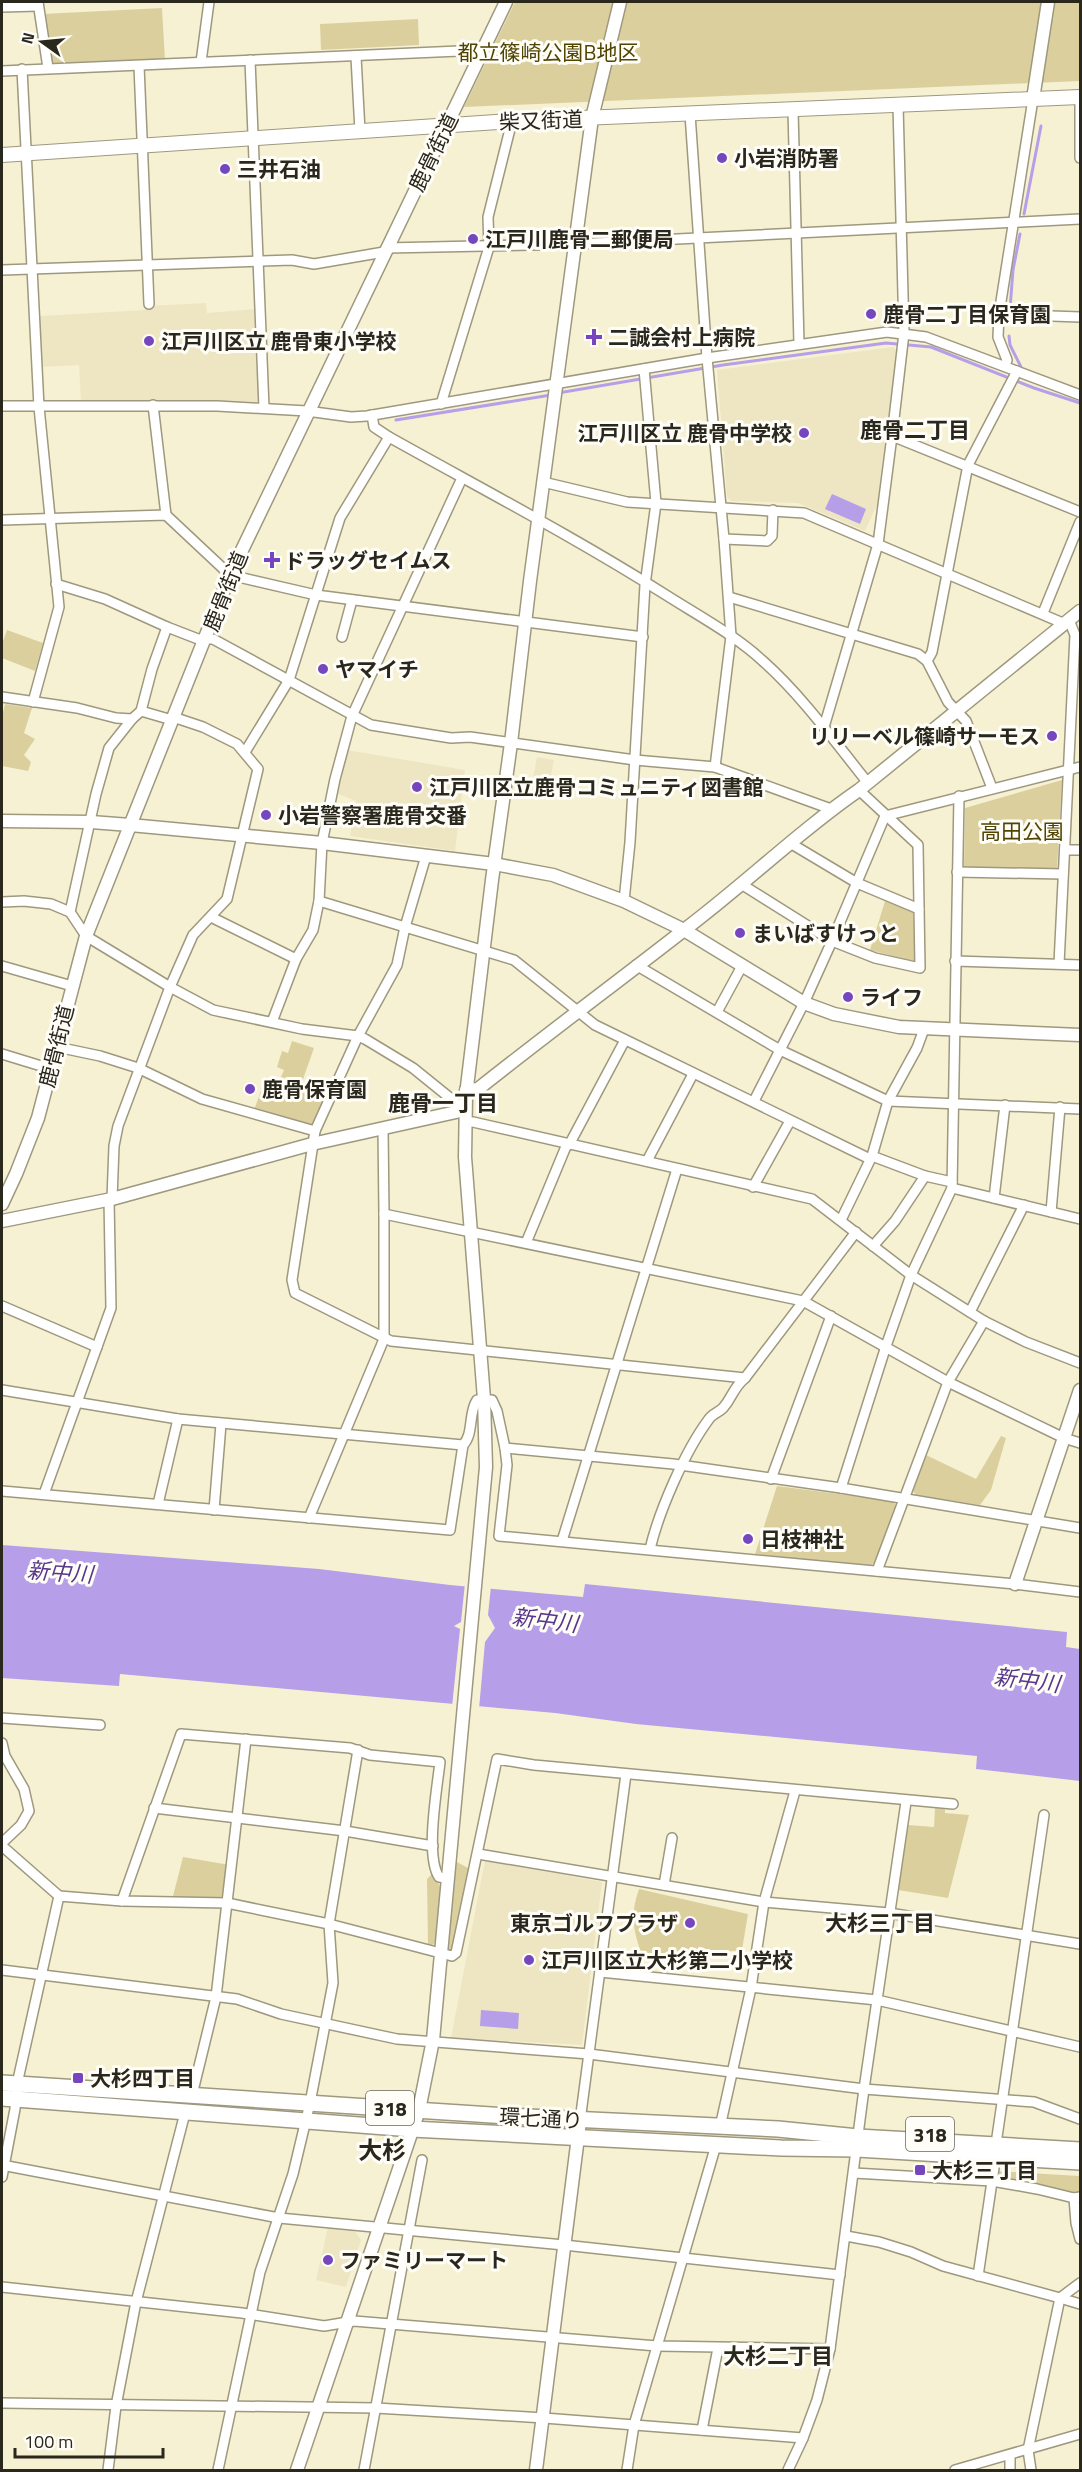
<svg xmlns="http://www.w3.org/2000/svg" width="1082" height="2472" viewBox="0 0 1082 2472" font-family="'Titillium Web','Noto Sans JP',sans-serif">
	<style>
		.built { fill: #eee6c3 }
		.green { fill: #dbd09d }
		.water { fill: #b69fe8 }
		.pier { fill: #f7f1d4 }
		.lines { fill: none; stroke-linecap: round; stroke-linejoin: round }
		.stream { stroke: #b69fe8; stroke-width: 3 }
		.minor-casing { stroke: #9e987e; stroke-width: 12 }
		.tertiary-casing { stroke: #9e987e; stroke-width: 15 }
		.secondary-casing { stroke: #9e987e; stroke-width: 16 }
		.primary-casing { stroke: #9e987e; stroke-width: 18 }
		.minor { stroke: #fff; stroke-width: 9 }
		.tertiary { stroke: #fff; stroke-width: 12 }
		.secondary { stroke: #fff; stroke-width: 14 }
		.primary { stroke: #fff; stroke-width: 15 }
		.poi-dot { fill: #7646be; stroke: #fffdf8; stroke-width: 2 }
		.labels { text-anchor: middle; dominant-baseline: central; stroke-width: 6; stroke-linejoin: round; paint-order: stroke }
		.shield { fill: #fffdf8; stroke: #6a675f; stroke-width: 1.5 }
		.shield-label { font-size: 20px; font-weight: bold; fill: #2a271d }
		.park-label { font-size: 21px; fill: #504400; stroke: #fffdf8 }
		.street-label { font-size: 21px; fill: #2a271d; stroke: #fffdf8 }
		.poi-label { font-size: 21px; font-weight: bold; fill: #2a271d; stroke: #fffdf8; text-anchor: start }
		.neighbourhood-label { font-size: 22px; font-weight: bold; fill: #2a271d; stroke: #fffdf8 }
		.water-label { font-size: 22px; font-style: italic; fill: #57368b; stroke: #fffdf8 }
		.quarter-label { font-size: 24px; font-weight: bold; fill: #2a271d; stroke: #fffdf8 }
	</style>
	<rect width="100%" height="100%" fill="#f7f1d4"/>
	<g class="built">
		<path d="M206,303L207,313L256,309L259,400L256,403L81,402L79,365L42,367L40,316L145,310L147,306Z"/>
		<path d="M893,347L897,350L877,505L865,531L798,503L731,501L727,497L717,370Z"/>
		<path d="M347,750L465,770L455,851L350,836L356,801L336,793Z"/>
		<path d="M537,757L554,760L549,786L535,783V778H533Z"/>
		<path d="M485,1860L602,1882L582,2045L451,2038Z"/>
		<path d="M328,2227L354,2230L361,2240L346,2287L316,2280Z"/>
	</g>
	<g class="green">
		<path d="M515,2H1080V81L464,107Z"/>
		<path d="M162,8L165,60L47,66L42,14Z"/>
		<path d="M418,19L419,45L321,50L320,24Z"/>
		<path d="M7,630L43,643L35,671L2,658V644Z"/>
		<path d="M5,704L32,708L24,733L35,739L24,755L31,762L28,771L2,766V717Z"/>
		<path d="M1062,780L1057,869H964L965,808Z"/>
		<path d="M885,901L913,912L916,962L870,950Z"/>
		<path d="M292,1041L314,1048L302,1082L327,1091L314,1125L309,1126L254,1110L266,1077L279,1082L284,1070L277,1067L282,1051L288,1053Z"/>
		<path d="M1001,1436L1006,1438L991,1490L980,1505L916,1495L913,1491L926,1455L976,1479Z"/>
		<path d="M777,1486L893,1501L897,1507L877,1561L870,1566L755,1554Z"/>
		<path d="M935,1808L945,1809V1813L969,1815L948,1898L898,1890L908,1825L934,1827Z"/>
		<path d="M183,1857L230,1865L226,1902L172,1900Z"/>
		<path d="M455,1861L470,1869L454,1949L451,1952L446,1950Z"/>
		<path d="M432,1874L440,1886L437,1937L434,1944L428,1946L427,1879Z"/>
		<path d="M639,1889L748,1914L742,1950L644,1960C634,1934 629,1917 639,1889Z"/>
		<path d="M995,2171L1080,2176V2193L1073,2195L994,2180Z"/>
	</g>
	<g class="water">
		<path d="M832,494L866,509L860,524L825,509Z"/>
		<path d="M2,1545L319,1569L450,1585L583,1597L585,1584L1067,1632L1066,1647L1080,1649V1781L976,1769L977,1756L636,1724L555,1713L120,1674L119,1686L2,1678Z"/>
		<path d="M481,2010L519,2013L518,2029L480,2026Z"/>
	</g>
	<path class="pier" d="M465,1583L491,1586L488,1615L495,1628L485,1642L479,1709L452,1707L460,1629L454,1626L461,1622Z"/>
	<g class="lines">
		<g class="stream">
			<path d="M1024,214L1041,126"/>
			<path d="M1010,309L1013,270L1020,234"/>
			<path d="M1009,336L1010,345L1021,367"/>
			<path d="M558,393L723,365L886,343L931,347L1034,388L1080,403"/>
			<path d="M396,420L551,395"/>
		</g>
		<g class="minor-casing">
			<g id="minor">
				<path d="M38,2L48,68"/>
				<path d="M2,7L38,6"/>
				<path d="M356,57L360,131"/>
				<path d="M250,60L264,408"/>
				<path d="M201,62L209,2"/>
				<path d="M139,66L149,304"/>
				<path d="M22,69L39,407L59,607L33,702"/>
				<path d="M2,71L482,50"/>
				<path d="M1080,97V158"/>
				<path d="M793,110L799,344"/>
				<path d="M690,114L707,358L724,539L731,636L715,767"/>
				<path d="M386,248L575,244L1080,219"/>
				<path d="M2,270L292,260L314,264L384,252"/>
				<path d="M999,314L1080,317"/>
				<path d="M1005,366L1007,360L998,337L999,314L1033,99"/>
				<path d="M441,404L489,247L488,217L512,121"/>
				<path d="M153,405L166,515"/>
				<path d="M2,406H217L307,411L351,417L367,416L707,358L887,332L926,337L1080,395"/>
				<path d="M372,415L374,427L389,437C482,489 576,538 666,595C699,616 735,635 764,662C803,697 835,742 868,783"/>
				<path d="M892,436L1080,512"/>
				<path d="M543,482L627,502L804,513L1065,624"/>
				<path d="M2,520L166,515L230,575L316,595L643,637"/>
				<path d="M724,539L767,541L772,536L773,510"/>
				<path d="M56,584L105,599L167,627L198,639H213L371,725L451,738L470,737L635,760L715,767L831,809"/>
				<path d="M729,597L918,654L927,661L948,702L966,721L992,788"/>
				<path d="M1043,613L1080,522"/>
				<path d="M342,637L352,600"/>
				<path d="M927,661L932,652L968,465L1017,371"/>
				<path d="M2,697L77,708L116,718L132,719L141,711L172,720"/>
				<path d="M141,711L152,669L167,627"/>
				<path d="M824,727L878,544L892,436L904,333L898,105"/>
				<path d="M245,752L289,680L340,518L389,437"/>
				<path d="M885,816L1080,767"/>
				<path d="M790,843L857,883L919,909"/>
				<path d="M1065,850H1080"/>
				<path d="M426,856L405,927L397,965L358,1036L315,1131L292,1280L295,1293L391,1341L745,1378"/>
				<path d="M957,872L1063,874"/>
				<path d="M741,884L832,941L885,816"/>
				<path d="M319,901L514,960L595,1025L870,1159"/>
				<path d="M624,901L630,842L645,585L656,503L644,369"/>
				<path d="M2,902L24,901L51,904L70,912L86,936L170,987L213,1010L302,1029L358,1036L365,1039L413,1068L465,1110"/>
				<path d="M70,912L96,794L109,748L132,719"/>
				<path d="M211,917L296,959"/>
				<path d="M955,961L1080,965"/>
				<path d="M1059,964L1075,635L1069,620"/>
				<path d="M636,965L780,1050L888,1101L1080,1109"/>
				<path d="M2,966L72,986"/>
				<path d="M717,1012L742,966"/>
				<path d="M272,1022L296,959L313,930L319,901L322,843L335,779L352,716L462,478"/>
				<path d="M57,1047L100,1056L138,1068L202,1099L315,1131"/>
				<path d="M2,1054L51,1069"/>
				<path d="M754,1101L804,1003L832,941L875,958L920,968L918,845L859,790"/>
				<path d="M465,1122H473L812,1199L911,1275L984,1321L1026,1342L1080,1363"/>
				<path d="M383,1128L384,1214L803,1301L948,1382L1064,1438L1080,1443"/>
				<path d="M569,1145L625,1040"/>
				<path d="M872,1156L925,1176L952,1182"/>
				<path d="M647,1161L693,1074"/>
				<path d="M753,1187L790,1121"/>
				<path d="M952,1188L1080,1219"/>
				<path d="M994,1198L1005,1105"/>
				<path d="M112,1199L114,1146L118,1126L170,987L193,935L227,899L258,769L237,744L203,727L173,717"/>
				<path d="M1051,1212L1060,1107"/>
				<path d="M841,1220L872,1156L888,1101L917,1048L924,1029"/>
				<path d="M526,1243L567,1144"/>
				<path d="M873,1246L895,1221L925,1176"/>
				<path d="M2,1306L97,1347"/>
				<path d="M970,1312L1024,1205"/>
				<path d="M2,1390L178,1419L463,1445C474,1434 468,1413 477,1400H492L497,1411L505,1448L673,1464L841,1488L1080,1528"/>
				<path d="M505,1448L507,1465L499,1536L1015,1584L1080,1592"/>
				<path d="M771,1479L831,1316"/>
				<path d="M841,1488L886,1346L911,1275L952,1188L959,796"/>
				<path d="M2,1491L450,1530L463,1445"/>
				<path d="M44,1494L111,1308L109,1199"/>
				<path d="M158,1504L178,1419"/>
				<path d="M214,1510L221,1424"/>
				<path d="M309,1518L384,1339V1214"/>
				<path d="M562,1541L677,1169"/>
				<path d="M650,1549C659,1511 685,1451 709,1419C712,1414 719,1412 723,1408C733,1397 732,1389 745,1378L856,1232"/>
				<path d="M877,1571L948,1382L984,1321"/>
				<path d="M2,1718L100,1725"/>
				<path d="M2,1743L5,1756L24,1789L29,1811L21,1825L2,1843"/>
				<path d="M154,1808L345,1831L433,1846"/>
				<path d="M2,1846L59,1896"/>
				<path d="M478,1854L764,1902L889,1913L1080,1944"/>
				<path d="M664,1885L672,1838"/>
				<path d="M122,1901L181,1734L350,1748L370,1755L440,1762C437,1789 425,1856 439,1877L446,1878"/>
				<path d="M2,1970L237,1999L281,2014L397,2039L589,2054L864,2089L1034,2102L1080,2119"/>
				<path d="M600,1972L877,2000L1080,2047"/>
				<path d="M192,2095L216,1997L246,1739"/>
				<path d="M580,2121L626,1774"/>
				<path d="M720,2127L751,1988L764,1902L795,1791"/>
				<path d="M997,2137L1044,1815"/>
				<path d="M2,2165L279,2218L564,2245L840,2275"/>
				<path d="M854,2173L992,2181L1037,2189L1074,2198L1080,2197"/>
				<path d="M2,2177L15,2109L17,2084L59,1896L122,1901L227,1903L329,1924L452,1956L456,1953L497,1759L534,1765L953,1804"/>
				<path d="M1074,2198L1076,2223L1080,2239"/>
				<path d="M846,2236L879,2242L911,2252L943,2266L1060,2298L1028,2450L1031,2470"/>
				<path d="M978,2276L994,2168"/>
				<path d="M1080,2283L1060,2298L1080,2304"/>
				<path d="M2,2287L242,2313L324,2326L354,2321L657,2346L830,2349"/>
				<path d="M2,2403L376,2408L544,2418L803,2438"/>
				<path d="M702,2430L718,2348"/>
				<path d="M108,2470L116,2406L136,2302L185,2113"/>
				<path d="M218,2470L260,2272L293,2174L310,2103L333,1983L329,1924L358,1750"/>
				<path d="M364,2470L422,2160"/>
				<path d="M627,2470L634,2425L716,2145"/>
				<path d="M788,2470L803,2438L817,2400L830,2349L864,2089L906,1802"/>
				<path d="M955,2470L1080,2434"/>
				<path d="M1010,2470V2456"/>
			</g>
		</g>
		<g class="tertiary-casing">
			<g id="tertiary">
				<path d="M1033,99L1048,2"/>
				<path d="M2,821L91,822L130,825L322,843L494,864L553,875L624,901L684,930L804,1003L834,1014L899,1027L1080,1035"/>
				<path d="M466,1090L478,1089C546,1035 616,983 684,930C744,885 798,832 859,790L1080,611"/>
				<path d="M2,1204L16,1174L38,1118L86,936L230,575L506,2"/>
				<path d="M2,1221L112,1199L312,1144L465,1110"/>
				<path d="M1015,1584L1080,1390"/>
				<path d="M297,2470L419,2110L433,2040L486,1467L484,1399L465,1157L466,1095L492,880L511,743L530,581L592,118L620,2"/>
				<path d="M536,2470L580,2121"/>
			</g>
		</g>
		<g class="secondary-casing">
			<path id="secondary" d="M2,155L512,121L1080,97"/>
		</g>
		<g class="primary-casing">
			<g id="primary">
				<path d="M2,2083L507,2116L778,2129L858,2137L1080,2150"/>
				<path d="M2,2098L412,2129L781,2148L857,2149L1080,2162"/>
			</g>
		</g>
		<use href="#minor" class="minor"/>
		<use href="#tertiary" class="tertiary"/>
		<use href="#secondary" class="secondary"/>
		<use href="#primary" class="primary"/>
	</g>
	<g class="poi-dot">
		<circle cx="722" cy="158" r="6"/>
		<circle cx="225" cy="169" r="6"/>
		<circle cx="473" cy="239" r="6"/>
		<circle cx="871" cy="314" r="6"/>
		<path d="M591 328h6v6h6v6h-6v6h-6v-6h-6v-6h6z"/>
		<circle cx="149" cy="341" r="6"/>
		<circle cx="804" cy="433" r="6"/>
		<path d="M269 551h6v6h6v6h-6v6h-6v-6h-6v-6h6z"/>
		<circle cx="323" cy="669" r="6"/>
		<circle cx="1052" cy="736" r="6"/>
		<circle cx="417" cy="787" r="6"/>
		<circle cx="266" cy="815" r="6"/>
		<circle cx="740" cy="933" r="6"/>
		<circle cx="848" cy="997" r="6"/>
		<circle cx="250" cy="1089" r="6"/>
		<circle cx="748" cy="1539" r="6"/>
		<circle cx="690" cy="1923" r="6"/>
		<circle cx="529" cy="1960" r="6"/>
		<rect x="72" y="2072" width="12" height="12" rx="3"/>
		<rect x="914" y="2164" width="12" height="12" rx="3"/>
		<circle cx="328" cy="2260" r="6"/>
	</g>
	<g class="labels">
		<g class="shield">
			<rect x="366" y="2091" width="48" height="34" rx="4.5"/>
			<rect x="906" y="2117" width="48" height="34" rx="4.5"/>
		</g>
		<g class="shield-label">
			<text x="390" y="2108">318</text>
			<text x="930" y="2134">318</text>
		</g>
		<g class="park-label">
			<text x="548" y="52">都立篠崎公園B地区</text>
			<text x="1022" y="831">高田公園</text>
		</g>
		<g class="street-label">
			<text transform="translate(541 120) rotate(-2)">柴又街道</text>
			<text transform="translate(433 152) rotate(-64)">鹿骨街道</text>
			<text transform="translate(225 591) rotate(-68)">鹿骨街道</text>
			<text transform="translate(56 1046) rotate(-76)">鹿骨街道</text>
			<text transform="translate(541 2118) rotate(3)">環七通り</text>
		</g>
		<g class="poi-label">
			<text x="734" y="158">小岩消防署</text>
			<text x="237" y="169">三井石油</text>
			<text x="485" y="239">江戸川鹿骨二郵便局</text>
			<text x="883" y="314">鹿骨二丁目保育園</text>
			<text x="608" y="337">二誠会村上病院</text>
			<text x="161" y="341">江戸川区立 鹿骨東小学校</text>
			<text x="792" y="433" text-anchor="end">江戸川区立 鹿骨中学校</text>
			<text x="284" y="560">ドラッグセイムス</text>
			<text x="335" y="669">ヤマイチ</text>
			<text x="1040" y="736" text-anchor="end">リリーベル篠崎サーモス</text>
			<text x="429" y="787">江戸川区立鹿骨コミュニティ図書館</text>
			<text x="278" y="815">小岩警察署鹿骨交番</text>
			<text x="752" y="933">まいばすけっと</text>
			<text x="860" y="997">ライフ</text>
			<text x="262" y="1089">鹿骨保育園</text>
			<text x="760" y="1539">日枝神社</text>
			<text x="678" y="1923" text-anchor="end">東京ゴルフプラザ</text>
			<text x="541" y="1960">江戸川区立大杉第二小学校</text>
			<text x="90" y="2078">大杉四丁目</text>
			<text x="932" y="2170">大杉三丁目</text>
			<text x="340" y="2260">ファミリーマート</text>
		</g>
		<g class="neighbourhood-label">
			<text x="915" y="430">鹿骨二丁目</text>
			<text x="443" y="1103">鹿骨一丁目</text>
			<text x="880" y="1923">大杉三丁目</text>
			<text x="778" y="2356">大杉二丁目</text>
		</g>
		<g class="water-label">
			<text transform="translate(60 1572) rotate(4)">新中川</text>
			<text transform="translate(545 1620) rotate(7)">新中川</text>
			<text transform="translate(1027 1680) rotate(7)">新中川</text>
		</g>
		<g class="quarter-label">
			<text x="382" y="2150">大杉</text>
		</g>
	</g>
	<rect width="1082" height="2472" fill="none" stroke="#2a271d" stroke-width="6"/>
	<g transform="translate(42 42) rotate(285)" stroke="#fffdf8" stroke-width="4.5" paint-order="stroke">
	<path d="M0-4.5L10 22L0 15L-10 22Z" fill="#2a271d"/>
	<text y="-9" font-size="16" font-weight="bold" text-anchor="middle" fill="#2a271d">N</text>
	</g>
	<path d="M15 2448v9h148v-9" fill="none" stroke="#2a271d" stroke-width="3"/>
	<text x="24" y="2448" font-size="18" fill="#2a271d" stroke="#fffdf8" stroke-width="4.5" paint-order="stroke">100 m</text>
</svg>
